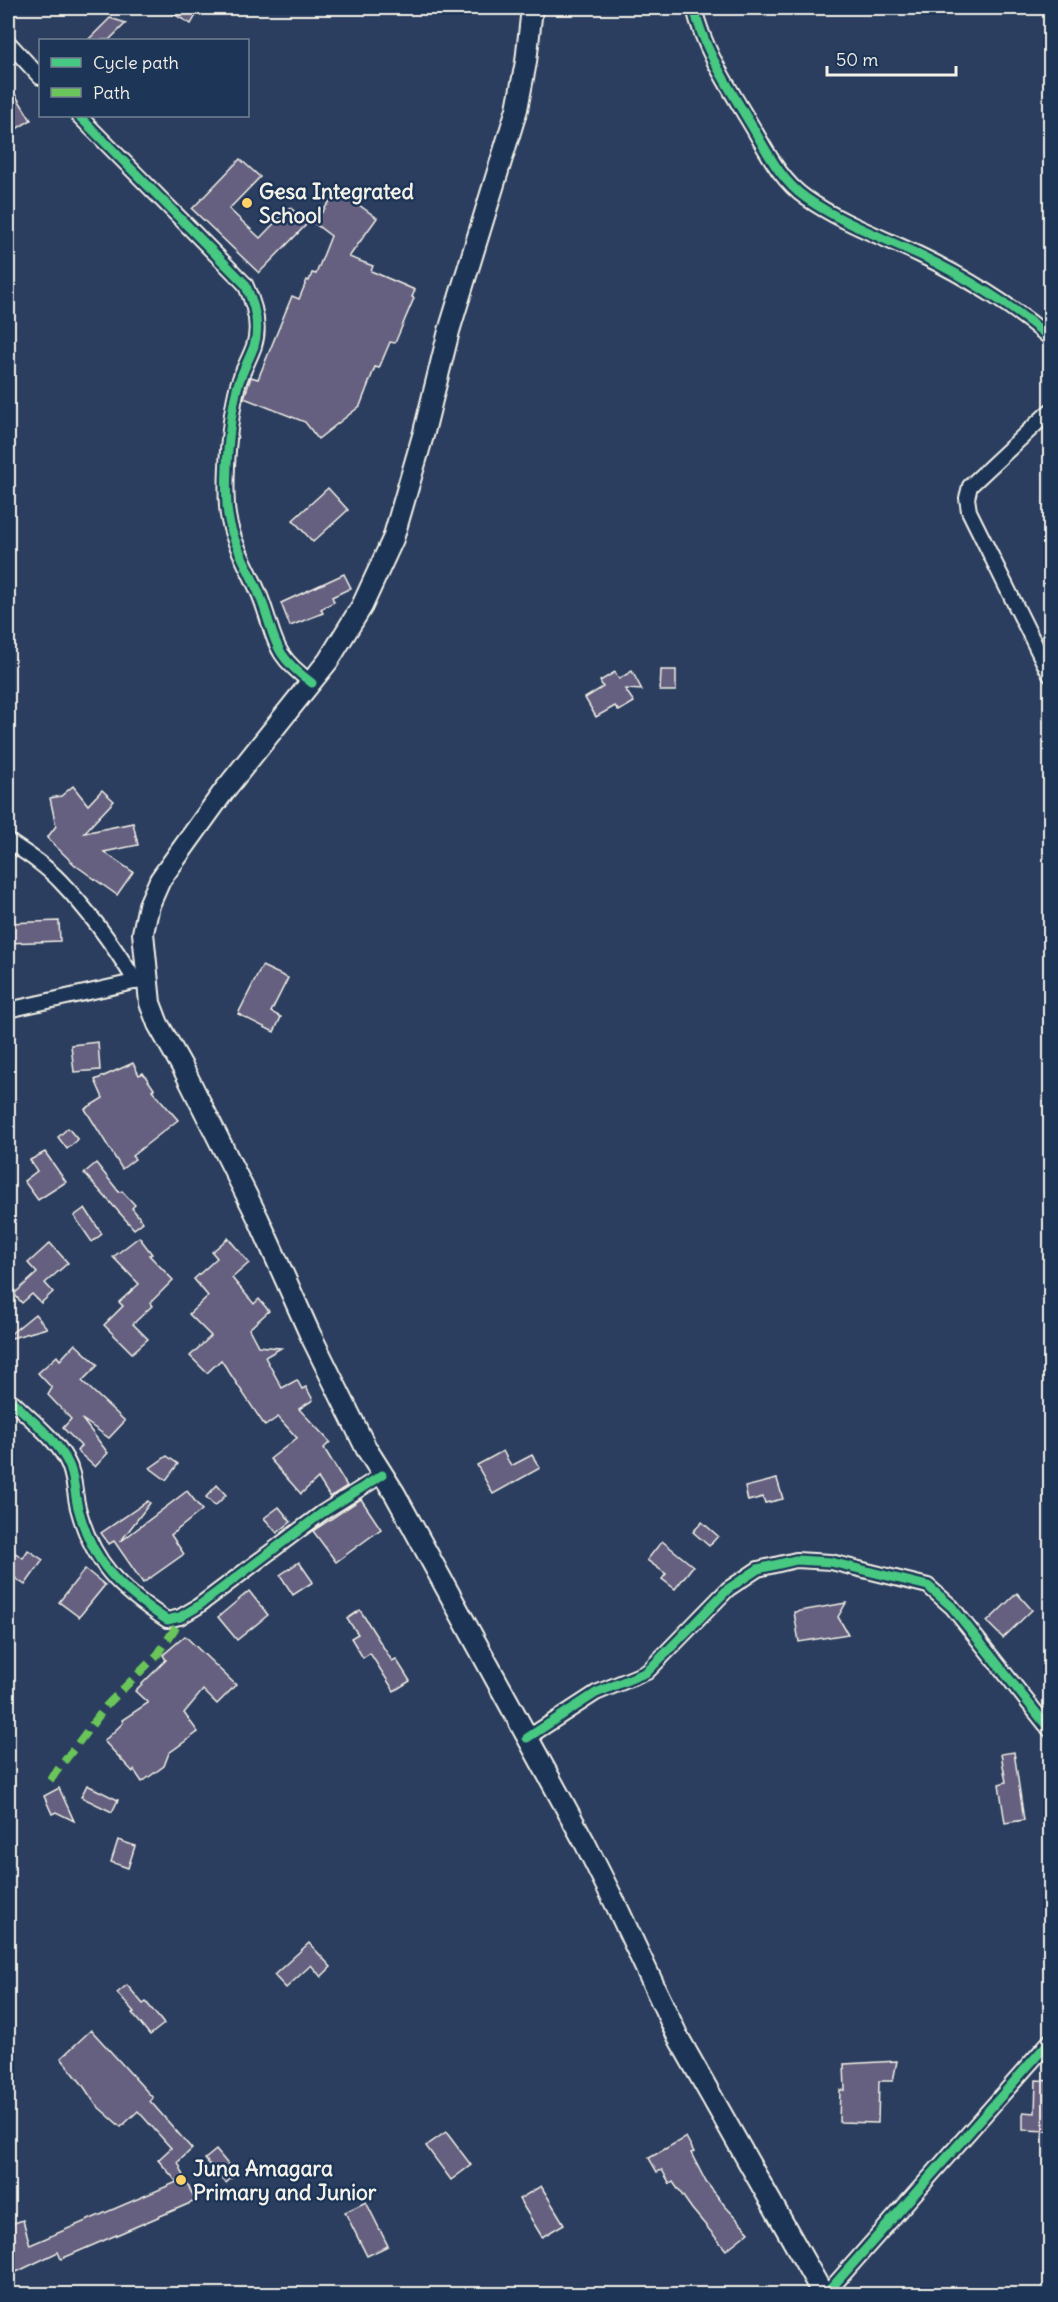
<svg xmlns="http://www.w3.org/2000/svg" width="1058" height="2302" viewBox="0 0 1058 2302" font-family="Delius,sans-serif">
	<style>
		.building { fill: #656180; stroke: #f4f1e8; stroke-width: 1.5 }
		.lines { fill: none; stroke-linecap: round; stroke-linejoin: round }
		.street-casing { stroke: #f4f1e8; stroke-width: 18 }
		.secondary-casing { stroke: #f4f1e8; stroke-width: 24 }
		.street { stroke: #1d3557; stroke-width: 14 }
		.secondary { stroke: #1d3557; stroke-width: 20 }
		.quiet { stroke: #6ac65a; stroke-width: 8; stroke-dasharray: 15 8; stroke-linecap: butt }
		.cycleway-casing { stroke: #1d3557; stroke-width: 13 }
		.cycleway { stroke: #46c982; stroke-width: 9 }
		.poi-dot { fill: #ffd166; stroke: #1d3557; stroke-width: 2 }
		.labels { text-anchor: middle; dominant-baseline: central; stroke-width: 5; stroke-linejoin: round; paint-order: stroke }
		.poi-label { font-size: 21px; font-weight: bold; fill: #f4f1e8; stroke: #1d3557; text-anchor: start }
	</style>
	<rect width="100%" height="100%" fill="#2b3e5f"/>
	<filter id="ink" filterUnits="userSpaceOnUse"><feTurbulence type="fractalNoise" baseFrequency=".0167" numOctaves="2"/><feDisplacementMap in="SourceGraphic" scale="12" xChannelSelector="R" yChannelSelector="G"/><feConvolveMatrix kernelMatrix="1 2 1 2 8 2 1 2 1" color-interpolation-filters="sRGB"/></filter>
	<g filter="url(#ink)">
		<g class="building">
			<path d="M163,8H200L191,24Z"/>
			<path d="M110,18L126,23L109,40H88Z"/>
			<path d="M8,83L31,120L13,131L8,123Z"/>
			<path d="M240,159L260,177L229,209L260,238L290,207L307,224L259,273L192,209Z"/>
			<path d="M338,190L377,218L349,257L373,266L371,271L415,290L412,297L414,298L395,343L390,342L379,368L375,367L360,406L318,439L305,422L244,398L251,377L258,379L292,296L299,299L307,280L309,281L312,273L316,274L331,236L314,223Z"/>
			<path d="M328,488L348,510L313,542L293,520Z"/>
			<path d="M344,574L351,588L332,597L334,602L321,609L323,613L290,626L281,603Z"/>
			<path d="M661,670H676V691H660Z"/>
			<path d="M632,671L642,690L625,689L634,702L619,711L615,706L596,717L585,698L603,687L600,681L615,672L619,679Z"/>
			<path d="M73,786L88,805L102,790L114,801L84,833L133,823L138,845L104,852L133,872L117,895L75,865L47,838L56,826L50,798L61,796Z"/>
			<path d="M59,921L60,941L8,943V923Z"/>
			<path d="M262,966L288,978L271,1012L281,1017L274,1032L238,1014Z"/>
			<path d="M98,1042L100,1070L74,1072L71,1045Z"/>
			<path d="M133,1063L139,1075L143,1073L154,1089L152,1090L178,1120L132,1156L135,1159L122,1169L85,1109L103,1098L95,1080Z"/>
			<path d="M68,1128L78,1140L67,1149L58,1137Z"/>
			<path d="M45,1152L66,1182L38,1200L24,1181L37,1171L30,1160Z"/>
			<path d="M96,1163L119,1192L122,1191L135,1205L132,1208L143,1222L134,1229L84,1173Z"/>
			<path d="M85,1208L102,1234L92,1242L74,1216Z"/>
			<path d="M139,1237L152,1254L149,1255L173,1280L150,1303L152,1306L133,1324L148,1339L132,1353L104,1325L123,1306L119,1302L139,1284L113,1257Z"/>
			<path d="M228,1238L249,1263L232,1278L254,1304L259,1299L269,1311L249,1329L258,1346L281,1348L265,1357L282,1388L297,1380L302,1389L306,1387L313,1400L299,1409L330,1442L324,1448L347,1486L330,1497L318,1478L301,1494L270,1459L297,1438L278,1417L265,1426L221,1360L207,1373L190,1356L211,1336L189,1314L208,1296L194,1279L217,1258L212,1252Z"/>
			<path d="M50,1243L68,1263L45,1283L53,1292L41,1303L32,1294L22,1303L14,1294L37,1273L28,1263Z"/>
			<path d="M35,1314L47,1328L8,1339V1336Z"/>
			<path d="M75,1344L98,1365L82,1381L125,1421L109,1438L82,1419L108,1453L95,1467L77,1451L81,1446L63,1428L71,1419L48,1395L52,1388L38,1373L57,1356L60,1360Z"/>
			<path d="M503,1451L511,1466L532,1455L540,1468L493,1494L477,1465Z"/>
			<path d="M167,1456L178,1464L166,1480L150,1468Z"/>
			<path d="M777,1479L783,1499L765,1503L763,1497L748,1501L745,1487Z"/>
			<path d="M217,1485L226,1495L215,1506L206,1497Z"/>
			<path d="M187,1491L202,1510L171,1535L184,1554L143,1583L114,1541L109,1544L101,1533L148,1501L150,1503L120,1542Z"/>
			<path d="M361,1499L381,1529L336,1562L313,1531Z"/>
			<path d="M279,1507L291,1522L277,1533L264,1518Z"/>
			<path d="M702,1522L718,1536L709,1546L693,1532Z"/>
			<path d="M662,1541L693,1566L675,1589L662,1579L666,1574L647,1560Z"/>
			<path d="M8,1548L23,1558L28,1550L43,1560L25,1585L8,1573Z"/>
			<path d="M299,1562L313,1582L293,1595L280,1575Z"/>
			<path d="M85,1569L105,1585L79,1617L59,1602Z"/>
			<path d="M249,1591L268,1615L237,1640L218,1617Z"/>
			<path d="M1017,1593L1032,1610L1003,1638L987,1622Z"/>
			<path d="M846,1603L838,1617L848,1634L799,1642L794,1612Z"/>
			<path d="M360,1610L392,1661L396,1659L410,1681L394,1691L370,1653L363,1658L351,1638L358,1634L347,1619Z"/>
			<path d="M185,1636L236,1685L217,1704L203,1690L184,1713L198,1732L169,1753L164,1766L142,1782L134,1770L133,1772L104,1741L123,1723L122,1720L148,1703L135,1691L166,1660L163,1655Z"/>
			<path d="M1014,1752L1024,1820L1005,1823L999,1784L1006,1782L1001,1754Z"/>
			<path d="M87,1785L118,1800L112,1812L81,1797Z"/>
			<path d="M59,1788L74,1821L56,1812L52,1814L44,1796Z"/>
			<path d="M118,1840L135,1846L128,1868L111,1862Z"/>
			<path d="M309,1943L331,1967L321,1977L311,1965L286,1988L274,1975Z"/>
			<path d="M127,1985L143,2004L146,2002L164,2024L150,2035L132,2013L134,2012L117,1993Z"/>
			<path d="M91,2030L153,2098L150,2101L192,2149L178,2162L195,2201L61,2259L58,2252L8,2276V2225L23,2220L30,2245L177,2182L158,2160L171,2148L138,2111L121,2127L96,2105L82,2084L61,2058Z"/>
			<path d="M897,2061L893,2081H879L878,2123L839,2122L840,2090H845L844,2064Z"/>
			<path d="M1036,2080L1050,2081V2131L1023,2130V2112L1035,2113Z"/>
			<path d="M446,2132L471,2165L451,2180L426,2146Z"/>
			<path d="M686,2137L694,2152L691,2153L706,2182L726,2207L749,2232L726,2250L692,2209L673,2182L670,2184L662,2170L657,2172L649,2158Z"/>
			<path d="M216,2150L236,2174L226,2183L205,2159Z"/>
			<path d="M541,2186L564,2224L542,2237L519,2199Z"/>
			<path d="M366,2202L388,2246L367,2256L345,2212Z"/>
		</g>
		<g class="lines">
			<g class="street-casing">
				<g id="street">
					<path d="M694,8C704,49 725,81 747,118C764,145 778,179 806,198C840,222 882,237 920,255C964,276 1013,306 1050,338"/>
					<path d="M8,42L40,77"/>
					<path d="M79,116L245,284C254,303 261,325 254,346C249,360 241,373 237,388C229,421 225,473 227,506C229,539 248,566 260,596C277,640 270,652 312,683"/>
					<path d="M1050,411L970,486L967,498L969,511L1050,675"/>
					<path d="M8,841C26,853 45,865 60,881C89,911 114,946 136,982"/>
					<path d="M8,1010L143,980"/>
					<path d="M13,1402C30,1419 54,1437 66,1459C75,1474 74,1492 78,1508C93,1564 120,1589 167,1620L180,1617L197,1607L322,1513L382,1475"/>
					<path d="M527,1738L596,1693L647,1672L728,1589L758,1569L796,1560L831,1562L928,1586L952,1607L1050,1730"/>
					<path d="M826,2294L1050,2041"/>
				</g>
			</g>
			<g class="secondary-casing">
				<path id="secondary" d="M532,8L526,62L517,109L449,331L424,432L393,539L362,606L328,661L224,791L160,880L149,905L143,933L150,1003L158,1024L184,1070L258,1218L309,1332L366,1448L395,1494L585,1843L617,1907L678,2037L823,2294"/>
			</g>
			<use href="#street" class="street"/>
			<use href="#secondary" class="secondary"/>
			<path class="quiet" d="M50,1780L107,1705L158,1654L184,1615"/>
			<g class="cycleway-casing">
				<g id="cycleway">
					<path d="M694,8C704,49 725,81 747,118C764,145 778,179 806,198C840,222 882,237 920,255C964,276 1013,306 1050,338"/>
					<path d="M79,116L245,284C254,303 261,325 254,346C249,360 241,373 237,388C229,421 225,473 227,506C229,539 248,566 260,596C277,640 270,652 312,683"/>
					<path d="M13,1402C30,1419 54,1437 66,1459C75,1474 74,1492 78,1508C93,1564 120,1589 167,1620L180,1617L197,1607L322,1513L382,1475"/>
					<path d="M527,1738L596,1693L647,1672L728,1589L758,1569L796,1560L831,1562L928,1586L952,1607L1050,1730"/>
					<path d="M826,2294L1050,2041"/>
				</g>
			</g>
			<use href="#cycleway" class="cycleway"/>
		</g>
	</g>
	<g class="poi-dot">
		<circle cx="247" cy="203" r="6"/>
		<circle cx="181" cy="2180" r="6"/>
	</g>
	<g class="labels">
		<g class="poi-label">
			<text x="259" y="191">Gesa Integrated<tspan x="259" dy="24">School</tspan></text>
			<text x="193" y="2168">Juna Amagara<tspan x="193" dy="24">Primary and Junior</tspan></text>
		</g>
	</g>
	<rect width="1058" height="2302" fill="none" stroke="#1d3557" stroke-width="30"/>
	<rect x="15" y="15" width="1028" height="2272" fill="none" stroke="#f4f1e8" stroke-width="2" filter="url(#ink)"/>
	<rect x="39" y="39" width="210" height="78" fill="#1d3557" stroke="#738091" stroke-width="1.5"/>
	<rect x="51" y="58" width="30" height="9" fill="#46c982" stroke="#738091" stroke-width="1.5"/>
	<text x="93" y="69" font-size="18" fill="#f4f1e8">Cycle path</text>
	<rect x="51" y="88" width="30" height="9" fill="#6ac65a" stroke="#738091" stroke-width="1.5"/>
	<text x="93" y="99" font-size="18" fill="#f4f1e8">Path</text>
	<path d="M827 66v9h129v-9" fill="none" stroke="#f4f1e8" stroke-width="3"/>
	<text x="836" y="66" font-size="18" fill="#f4f1e8" stroke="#1d3557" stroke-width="4.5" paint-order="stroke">50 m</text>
</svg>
